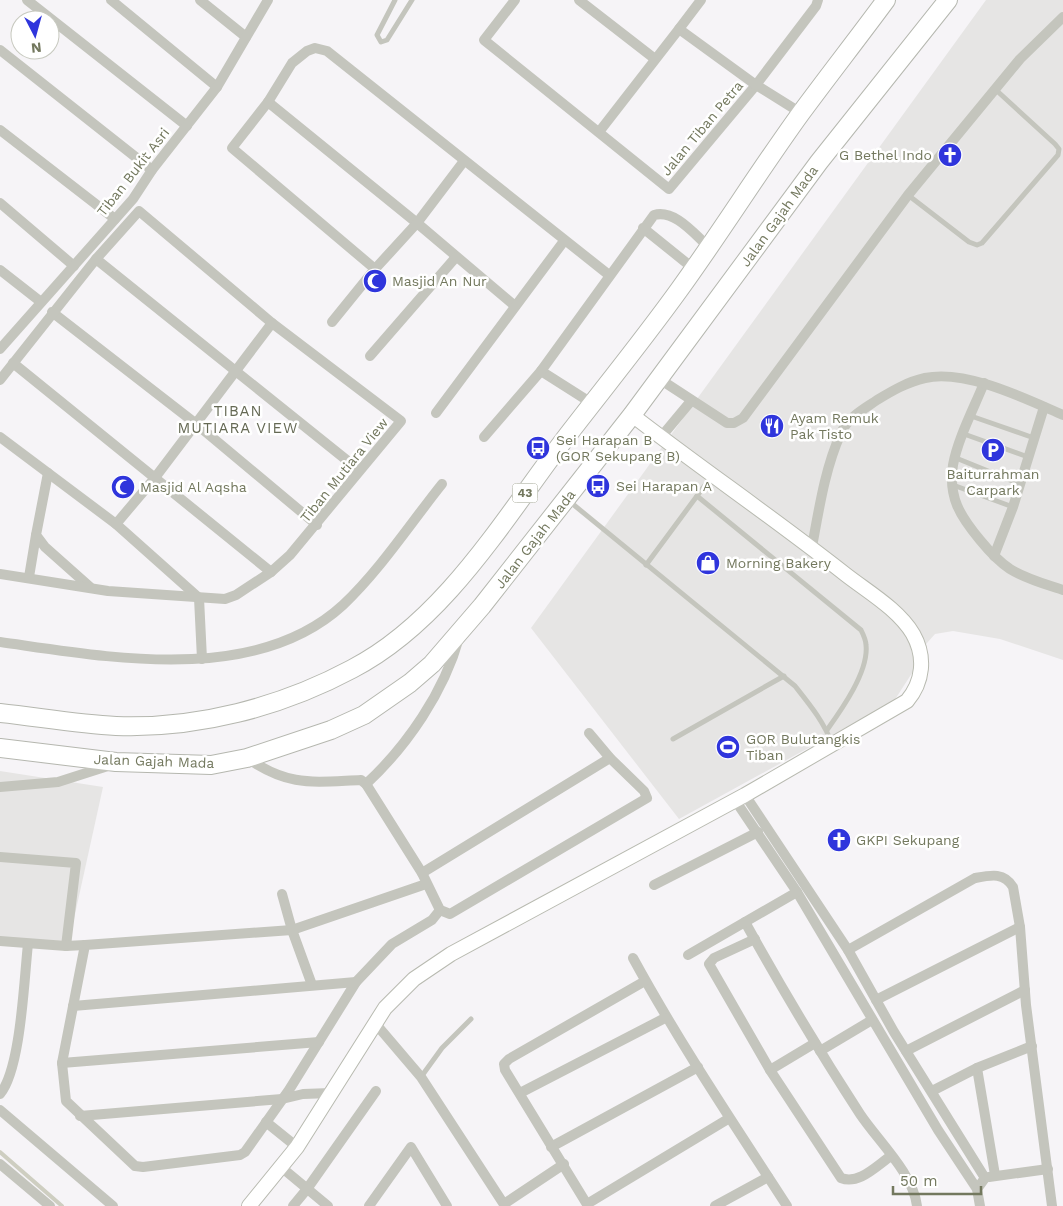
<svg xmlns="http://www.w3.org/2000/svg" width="1063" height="1206" viewBox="0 0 1063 1206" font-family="'Work Sans',sans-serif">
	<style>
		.built { fill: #e6e5e4 }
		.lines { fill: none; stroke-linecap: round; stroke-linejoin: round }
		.stream { stroke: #cecec1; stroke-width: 4 }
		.secondary-casing { stroke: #b8bab0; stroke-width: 16 }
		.highway-casing { stroke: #b5b7af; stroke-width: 20 }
		.lane { stroke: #c4c5bd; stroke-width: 5 }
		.street { stroke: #c4c5bd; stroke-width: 10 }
		.secondary { stroke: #fff; stroke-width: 14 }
		.highway { stroke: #fff; stroke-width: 18 }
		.labels { text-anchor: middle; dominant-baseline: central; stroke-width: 5; stroke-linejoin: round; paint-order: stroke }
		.shield { fill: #fff; stroke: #9da08e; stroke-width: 1 }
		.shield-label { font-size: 12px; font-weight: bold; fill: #73785e }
		.street-label { font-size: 14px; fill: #73785e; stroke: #fff }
		.poi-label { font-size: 14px; fill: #73785e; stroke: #fff; text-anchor: start }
		.neighbourhood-label { font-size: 15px; letter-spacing: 1px; fill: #656954; stroke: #fff }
	</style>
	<rect width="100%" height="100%" fill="#f6f4f7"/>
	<g class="built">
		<path d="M986,0H1063V660L1000,639L953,631L935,634L919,652L914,670L894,701L679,819L531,628Z"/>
		<path d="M0,771L103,787L68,946L0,939Z"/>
	</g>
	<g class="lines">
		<path class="stream" d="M0,1152L62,1206"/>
		<g class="secondary-casing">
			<path id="secondary" d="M249,1206L297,1147L385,1008L414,979L451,954L745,795L907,701C923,682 926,657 913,634C898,609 868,592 845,574C775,519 702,469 632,415"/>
		</g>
		<g class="highway-casing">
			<g id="highway">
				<path d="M0,713C38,717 77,724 116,726C197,729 281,707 352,669C445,621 505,517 567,436C604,388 643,340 679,290C721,232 759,171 801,113C829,75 858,38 886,0"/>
				<path d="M0,748L116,762L211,765L247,758L331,730L364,715L410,683L432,664L482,606L632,415L819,162L948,0"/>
			</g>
		</g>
		<g class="lane">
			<path d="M395,0L377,35L381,42L387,40L412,0"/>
			<path d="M908,195L969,242L977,245L982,243L1058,155L1059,149L1055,144L996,90"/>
			<path d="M971,416L1034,438"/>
			<path d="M964,434L1028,457"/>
			<path d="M956,458L1020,484"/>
			<path d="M953,485L1013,507"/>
			<path d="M697,496L861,630C863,634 866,640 866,645C869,671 842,709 827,730"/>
			<path d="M569,501L795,686C810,705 824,722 832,744"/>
			<path d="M646,565L711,477"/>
			<path d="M673,739L784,676"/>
			<path d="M421,1077L442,1048L471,1019"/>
		</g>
		<g class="street">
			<path d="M27,0L187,126"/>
			<path d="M111,0L217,87"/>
			<path d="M200,0L246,37"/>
			<path d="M515,0L484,40L669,189L756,85L801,113"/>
			<path d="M579,0L655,59"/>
			<path d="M679,29L701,0"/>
			<path d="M0,50L152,170"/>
			<path d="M268,102L417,223L515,306"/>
			<path d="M0,130L115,219"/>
			<path d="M599,132L679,29L756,85L816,6L818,0"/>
			<path d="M0,203L74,266"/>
			<path d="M643,228L694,269"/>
			<path d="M375,269L232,148L268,102L292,63L307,51L315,48L327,51L609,275"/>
			<path d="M0,270L41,302"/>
			<path d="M52,312L195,423L317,525"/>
			<path d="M332,322L375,269L417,223L464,161"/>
			<path d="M0,349L133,199L152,170L217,87L268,0"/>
			<path d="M370,356L456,257"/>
			<path d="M13,363L271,572"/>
			<path d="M541,371L593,404"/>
			<path d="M658,378L727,423H734L743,418L908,195L1020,59L1063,17"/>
			<path d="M0,380L96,259L359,470"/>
			<path d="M984,383C974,408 958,438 953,465C948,497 960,516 980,540C989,551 998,561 1010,569C1026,579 1045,584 1063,590"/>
			<path d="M436,413L564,241"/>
			<path d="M0,437L116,524L199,598L202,659"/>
			<path d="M484,437L541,371L654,215C675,209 695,235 709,247"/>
			<path d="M661,437L691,401"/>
			<path d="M48,473L36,535L45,547L90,587"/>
			<path d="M116,524L154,479L272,323"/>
			<path d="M812,547C819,509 825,468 841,433C848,417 864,409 877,400C892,391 907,382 925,378C966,369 1026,399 1063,415"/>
			<path d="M994,556L1013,507L1044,407"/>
			<path d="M0,574L108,591L225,599L236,595L271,572L290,555L401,421L272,323L139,211L96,259"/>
			<path d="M29,577L36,535"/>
			<path d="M0,642C107,657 255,686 343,605C380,570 410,524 442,484"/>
			<path d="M247,758C289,787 312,782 361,780L366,784L422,873L440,910L450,914L647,798L644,791L610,758L589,733"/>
			<path d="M366,784C407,746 444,692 459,638"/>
			<path d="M0,787L58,782L111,765"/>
			<path d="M745,795L848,950L894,1032L985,1178L977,1189"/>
			<path d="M735,800L797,892L938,1130L977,1189L980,1206"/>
			<path d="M0,857L76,863L66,946"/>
			<path d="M422,873L610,758"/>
			<path d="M426,884L292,930L85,945L62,1063L66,1101L135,1166L143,1167L240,1155L245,1152L289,1090L356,982L392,944L432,920L440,910"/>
			<path d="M654,885L758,832"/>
			<path d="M282,894L292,930L312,985"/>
			<path d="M745,922C781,987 819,1051 860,1114C878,1141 913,1173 917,1206"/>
			<path d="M755,939L714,958L709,964L770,1070L841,1178C859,1185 876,1166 891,1156"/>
			<path d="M0,941L66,946L85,945"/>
			<path d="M848,950L975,878C991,875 1004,872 1013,887L1020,927L1026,1005L1052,1206"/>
			<path d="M688,955L797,892"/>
			<path d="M633,958C680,1044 734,1124 787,1206"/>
			<path d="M876,1000L1020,927"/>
			<path d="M73,1006L356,982"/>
			<path d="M375,1023L421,1077L505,1206"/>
			<path d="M820,1051L872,1020"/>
			<path d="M906,1051L1025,990"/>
			<path d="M62,1063L319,1042"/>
			<path d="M977,1068L995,1175"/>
			<path d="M770,1070L815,1043"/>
			<path d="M932,1091L977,1068L1032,1046"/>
			<path d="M520,1093L665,1018"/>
			<path d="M0,1094C21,1069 24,979 28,944"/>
			<path d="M0,1110L113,1206"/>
			<path d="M80,1116L282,1099L303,1094L331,1093"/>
			<path d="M266,1122L297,1147"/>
			<path d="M551,1147L698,1067"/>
			<path d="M0,1164L50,1206"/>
			<path d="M281,1167L328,1206"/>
			<path d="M989,1177L1048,1169"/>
			<path d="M504,1204L564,1164"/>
			<path d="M587,1204L728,1119"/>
			<path d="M293,1206L307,1189L376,1091"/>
			<path d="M369,1206L411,1147L447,1206"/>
			<path d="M588,1206L505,1070L504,1064L509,1059L645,981"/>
			<path d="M715,1206L768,1177"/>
		</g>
		<use href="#secondary" class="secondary"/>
		<use href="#highway" class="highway"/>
	</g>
	<defs>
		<g id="church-disc" transform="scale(1.25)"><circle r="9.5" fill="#2f35dc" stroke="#fff"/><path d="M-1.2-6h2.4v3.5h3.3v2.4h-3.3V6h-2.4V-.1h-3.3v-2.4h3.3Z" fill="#fff"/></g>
		<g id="mosque-disc" transform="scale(1.25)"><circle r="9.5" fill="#2f35dc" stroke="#fff"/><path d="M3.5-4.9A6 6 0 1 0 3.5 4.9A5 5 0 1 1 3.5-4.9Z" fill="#fff"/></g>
		<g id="restaurant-disc" transform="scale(1.25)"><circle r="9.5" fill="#2f35dc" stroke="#fff"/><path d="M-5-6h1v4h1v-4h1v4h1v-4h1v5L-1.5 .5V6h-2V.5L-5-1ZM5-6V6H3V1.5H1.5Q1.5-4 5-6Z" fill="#fff"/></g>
		<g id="bus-disc" transform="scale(1.25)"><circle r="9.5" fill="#2f35dc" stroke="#fff"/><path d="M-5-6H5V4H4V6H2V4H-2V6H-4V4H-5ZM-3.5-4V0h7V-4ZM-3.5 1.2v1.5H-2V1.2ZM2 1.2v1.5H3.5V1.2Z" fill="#fff"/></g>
		<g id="parking-disc" transform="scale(1.25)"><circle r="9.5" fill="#2f35dc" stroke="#fff"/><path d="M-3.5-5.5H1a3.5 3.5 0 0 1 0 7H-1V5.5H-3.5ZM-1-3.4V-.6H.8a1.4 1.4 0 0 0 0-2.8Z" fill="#fff"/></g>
		<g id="shop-disc" transform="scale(1.25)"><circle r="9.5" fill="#2f35dc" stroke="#fff"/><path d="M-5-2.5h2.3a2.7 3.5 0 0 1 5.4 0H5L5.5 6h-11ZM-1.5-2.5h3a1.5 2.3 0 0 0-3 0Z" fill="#fff"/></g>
		<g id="stadium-disc" transform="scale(1.25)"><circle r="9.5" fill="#2f35dc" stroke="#fff"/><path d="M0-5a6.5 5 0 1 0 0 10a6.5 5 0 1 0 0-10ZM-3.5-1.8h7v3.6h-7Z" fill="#fff"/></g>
	</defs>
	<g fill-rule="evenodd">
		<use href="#church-disc" x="950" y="155"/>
		<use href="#mosque-disc" x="375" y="281"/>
		<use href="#restaurant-disc" x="772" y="426"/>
		<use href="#bus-disc" x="538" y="448"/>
		<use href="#parking-disc" x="993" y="450"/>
		<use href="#bus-disc" x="598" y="486"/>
		<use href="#mosque-disc" x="123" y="487"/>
		<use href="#shop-disc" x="708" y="563"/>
		<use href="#stadium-disc" x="728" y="747"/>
		<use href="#church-disc" x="839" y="840"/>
	</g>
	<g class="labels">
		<rect class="shield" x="512.5" y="483.5" width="25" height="19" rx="4"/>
		<g class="shield-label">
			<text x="525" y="493">43</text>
		</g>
		<g class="street-label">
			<text transform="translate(702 128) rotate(-50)">Jalan Tiban Petra</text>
			<text transform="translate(133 172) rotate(-52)">Tiban Bukit Asri</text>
			<text transform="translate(779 216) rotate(-54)">Jalan Gajah Mada</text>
			<text transform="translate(344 470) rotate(-51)">Tiban Mutiara View</text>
			<text transform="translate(535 539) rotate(-52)">Jalan Gajah Mada</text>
			<text transform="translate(154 761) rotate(2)">Jalan Gajah Mada</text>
		</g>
		<g class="poi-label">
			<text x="932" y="155" text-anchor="end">G Bethel Indo</text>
			<text x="392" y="281">Masjid An Nur</text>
			<text x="790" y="418">Ayam Remuk<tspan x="790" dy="16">Pak Tisto</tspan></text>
			<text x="556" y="440">Sei Harapan B<tspan x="556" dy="16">(GOR Sekupang B)</tspan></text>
			<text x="993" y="474" text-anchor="middle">Baiturrahman<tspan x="993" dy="16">Carpark</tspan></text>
			<text x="616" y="486">Sei Harapan A</text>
			<text x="140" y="487">Masjid Al Aqsha</text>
			<text x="726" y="563">Morning Bakery</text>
			<text x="746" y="739">GOR Bulutangkis<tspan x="746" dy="16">Tiban</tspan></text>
			<text x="856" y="840">GKPI Sekupang</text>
		</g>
		<g class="neighbourhood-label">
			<text x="238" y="411">TIBAN<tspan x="238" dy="17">MUTIARA VIEW</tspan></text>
		</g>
	</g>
	<g transform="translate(35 35) rotate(174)"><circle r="24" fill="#ffffff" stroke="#c7c9bf"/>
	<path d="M0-4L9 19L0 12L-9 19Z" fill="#2f35dc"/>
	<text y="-8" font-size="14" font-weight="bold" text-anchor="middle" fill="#73785e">N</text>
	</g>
	<path d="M893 1186v8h88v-8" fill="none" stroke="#73785e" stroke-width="2.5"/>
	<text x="900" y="1186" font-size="15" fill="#73785e" stroke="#ffffff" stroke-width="4" paint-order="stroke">50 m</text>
</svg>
